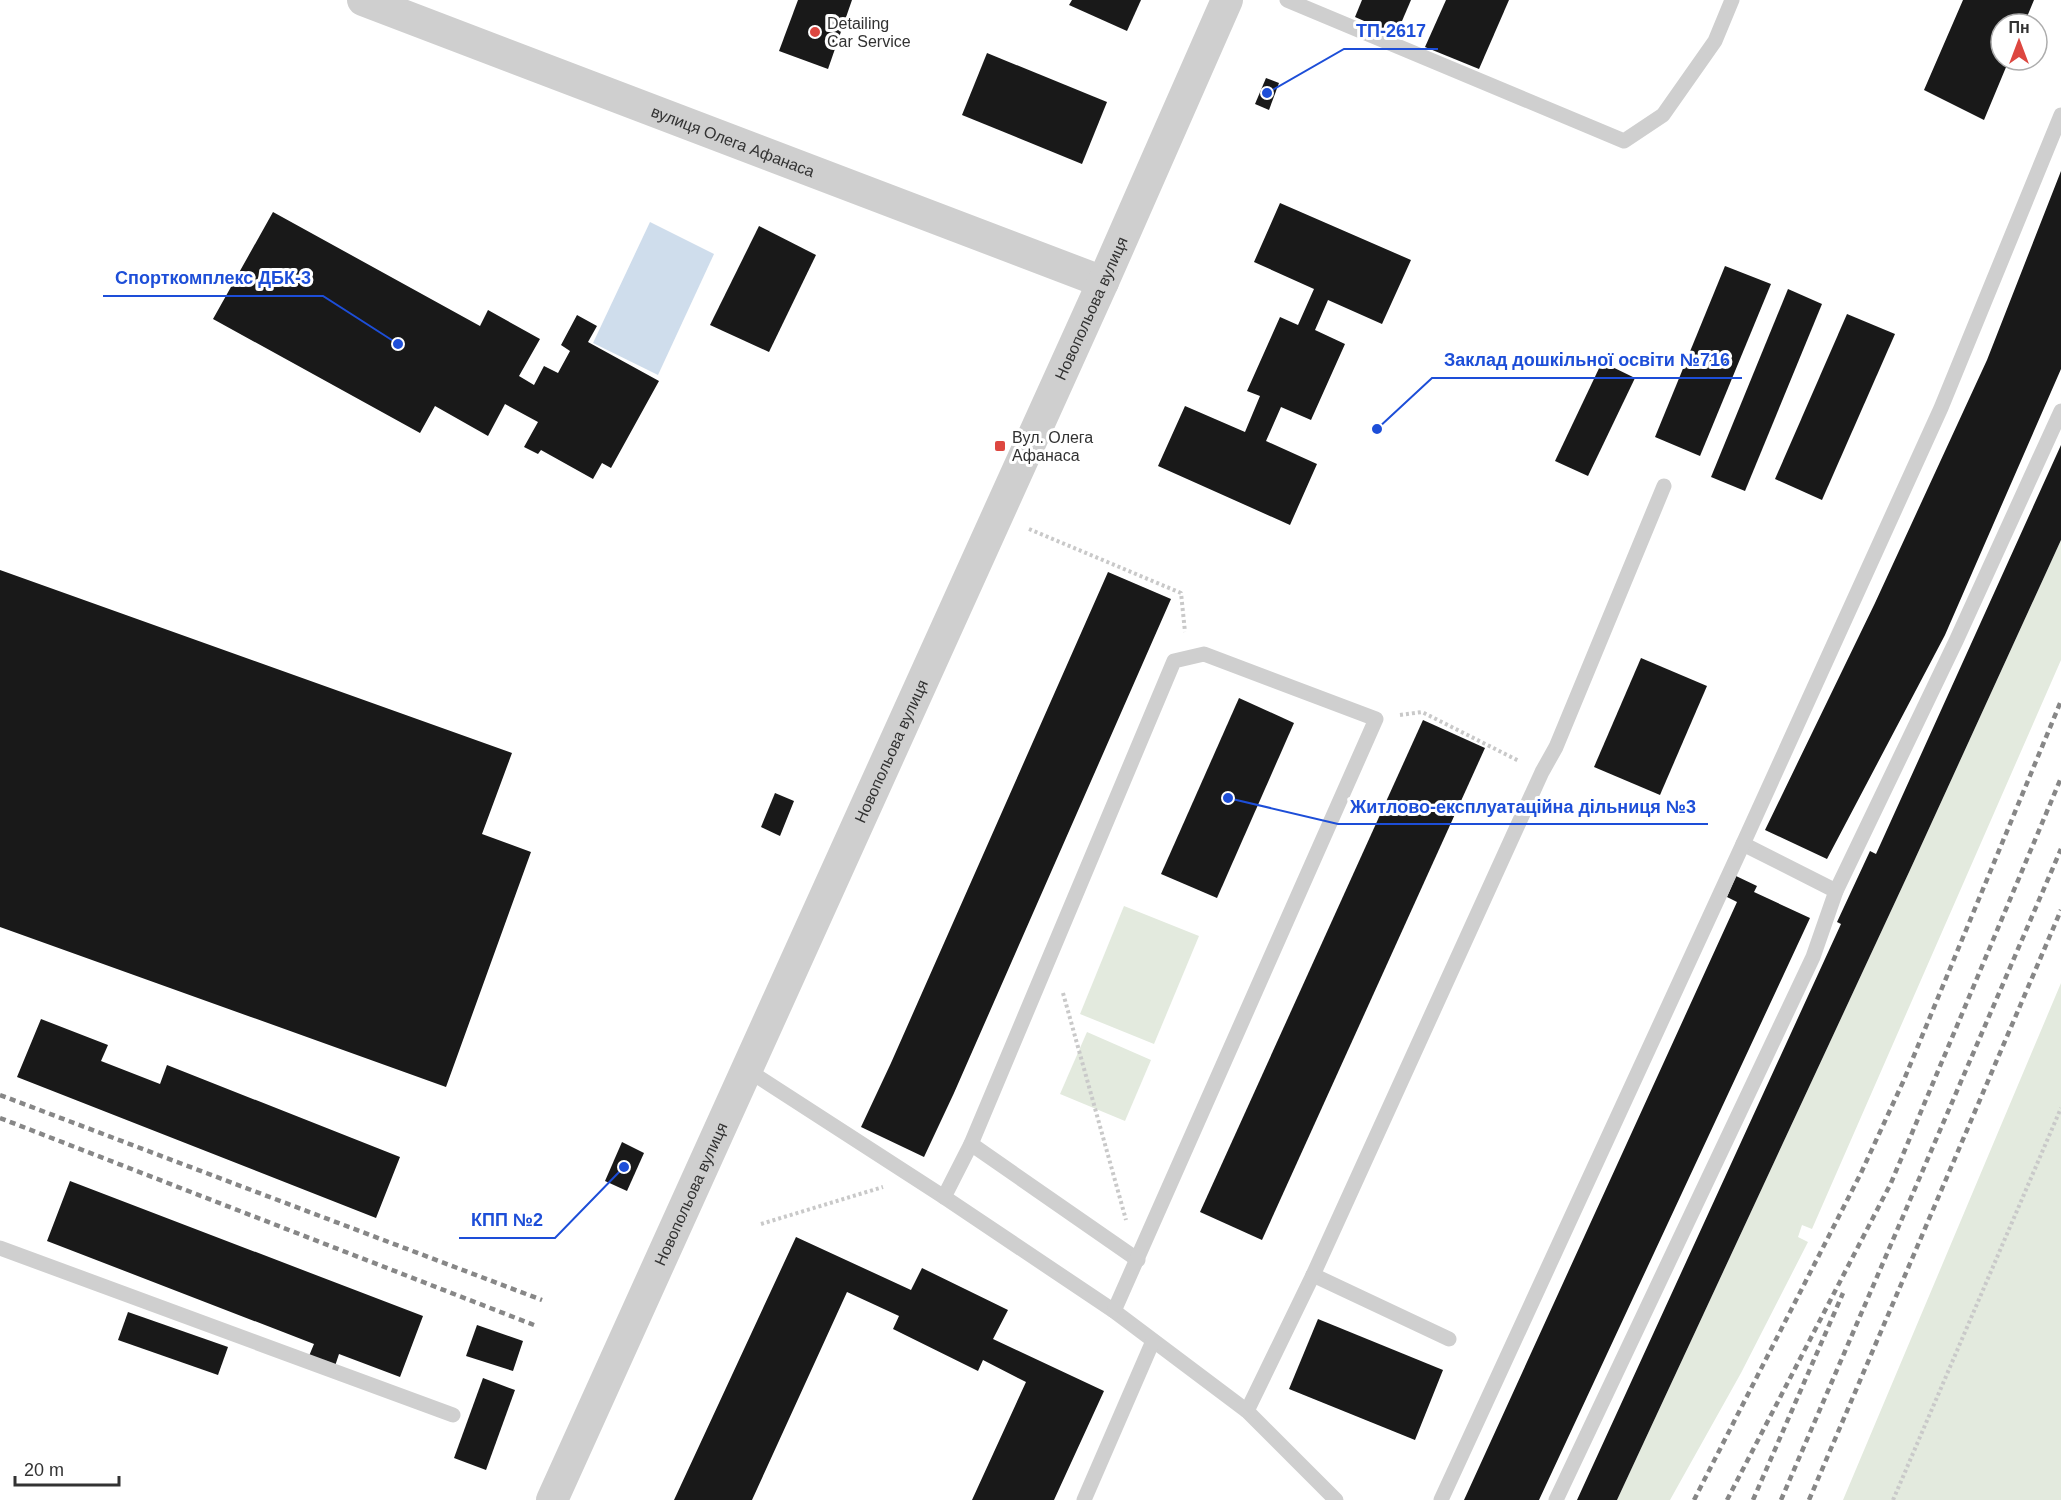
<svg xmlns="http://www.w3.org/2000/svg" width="2061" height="1500" viewBox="0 0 2061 1500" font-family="Helvetica,sans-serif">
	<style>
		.green { fill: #e3eade }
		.water { fill: #cfddec }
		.building { fill: #191919 }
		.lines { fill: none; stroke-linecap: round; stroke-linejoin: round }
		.path { stroke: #c9c9c9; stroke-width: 4; stroke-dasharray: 3 3; stroke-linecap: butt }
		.service { stroke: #cfcfcf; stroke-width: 15 }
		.minor { stroke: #cfcfcf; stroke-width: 32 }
		.rail { stroke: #878787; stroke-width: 4.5; stroke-dasharray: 6 4.5; stroke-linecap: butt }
		.poi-dot { fill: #dd4740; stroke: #fff; stroke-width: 2 }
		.labels { text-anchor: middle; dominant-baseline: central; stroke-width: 6; stroke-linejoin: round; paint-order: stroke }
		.poi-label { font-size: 16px; fill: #323232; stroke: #fff; text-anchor: start }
		.street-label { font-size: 16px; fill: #323232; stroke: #fff }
		.leader { fill: none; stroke: #1d4ed8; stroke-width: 2 }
		.callout-dot { fill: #1d4ed8; stroke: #fff; stroke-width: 2 }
		.callout-label { font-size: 18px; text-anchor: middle; font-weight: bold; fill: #1d4ed8; stroke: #fff; stroke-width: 6; stroke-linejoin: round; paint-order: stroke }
	</style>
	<rect width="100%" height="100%" fill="#fff"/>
	<g class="green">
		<path d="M2061,540V660L1812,1229L1802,1225L1798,1237L1808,1242L1741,1373L1670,1500H1617L1910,870Z"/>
		<path d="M1124,906L1199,936L1154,1044L1080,1014Z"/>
		<path d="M2061,983V1500H1843L2045,1021Z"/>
		<path d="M1087,1032L1151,1060L1125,1121L1060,1094Z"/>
	</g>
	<path class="water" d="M650,222L714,254L658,375L593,343Z"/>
	<g class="building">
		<path d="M798,0H852L828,69L779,51Z"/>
		<path d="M1072,0H1141L1127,31L1069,5Z"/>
		<path d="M1362,0H1411L1396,35L1355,17Z"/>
		<path d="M1446,0H1509L1479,69L1425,47Z"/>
		<path d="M1963,0H2034L2024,24H2001V60H2009L1984,120L1924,90Z"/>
		<path d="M987,53L1107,102L1082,164L962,115Z"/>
		<path d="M1266,78L1279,83L1269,110L1255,104Z"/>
		<path d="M2061,171V369L1945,635L1827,859L1765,830L1875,603L1987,360Z"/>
		<path d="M1280,203L1411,260L1382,324L1328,300L1315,330L1345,344L1311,420L1281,407L1266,441L1317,464L1290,525L1158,466L1185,406L1245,432L1260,396L1247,391L1280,317L1298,325L1314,289L1254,262Z"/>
		<path d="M273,212L480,326L488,310L540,339L519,376L534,385L544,366L558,373L570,351L561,345L577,315L597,326L588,342L659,381L611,468L602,463L593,479L541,450L538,454L524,447L538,422L505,404L488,436L435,406L420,433L213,319Z"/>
		<path d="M759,226L816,255L769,352L710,325Z"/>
		<path d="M1725,266L1771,284L1700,456L1655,437Z"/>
		<path d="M1788,289L1822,304L1745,491L1711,477Z"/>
		<path d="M1847,314L1895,334L1822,500L1775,479Z"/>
		<path d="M1602,362L1635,378L1588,476L1555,461Z"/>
		<path d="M2061,445V540L1910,870L1617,1500H1577L1841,924L1837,922L1870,851L1876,854Z"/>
		<path d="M0,570L512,753L482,834L531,852L446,1087L0,927Z"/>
		<path d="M1108,572L1171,599L954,1093L924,1157L861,1127L891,1063Z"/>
		<path d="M1641,658L1707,686L1660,795L1594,767Z"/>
		<path d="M1239,698L1294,723L1217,898L1161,874Z"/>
		<path d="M1423,720L1485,748L1262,1240L1200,1212Z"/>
		<path d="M775,793L794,801L780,836L761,827Z"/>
		<path d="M1736,876L1757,886L1754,892L1810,918L1539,1500H1464L1737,902L1727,897Z"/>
		<path d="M41,1019L108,1045L101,1061L160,1084L167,1065L400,1157L376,1218L17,1077Z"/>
		<path d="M622,1142L644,1153L627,1191L605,1181Z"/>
		<path d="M70,1181L423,1316L400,1377L339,1354L335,1366L309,1356L314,1344L47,1241Z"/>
		<path d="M796,1237L911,1290L922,1268L1008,1310L993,1339L1104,1391L1054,1500H972L1026,1382L983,1360L978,1371L893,1329L899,1316L847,1292L752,1500H674Z"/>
		<path d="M128,1312L228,1347L218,1375L118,1340Z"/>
		<path d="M1318,1319L1443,1370L1415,1440L1289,1389Z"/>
		<path d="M477,1325L523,1341L513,1371L466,1356Z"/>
		<path d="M483,1378L515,1390L486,1470L454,1458Z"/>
	</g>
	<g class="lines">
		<g class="path">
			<path d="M1029,529L1181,593L1185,632"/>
			<path d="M1400,715L1422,712L1519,761"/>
			<path d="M1063,993L1126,1220"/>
			<path d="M761,1224L883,1187"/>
			<path d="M1893,1500L2061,1108"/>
		</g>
		<g class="service">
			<path d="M1287,0L1624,141L1663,115L1715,41L1732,0"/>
			<path d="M1743,844L1836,891"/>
			<path d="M746,1069L944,1197L1114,1311L1247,1411L1336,1500"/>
			<path d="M971,1144L1138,1260"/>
			<path d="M944,1197L971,1144L1174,661L1204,654L1376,719L1114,1311"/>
			<path d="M0,1248L453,1415"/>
			<path d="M1313,1275L1449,1339"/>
			<path d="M1247,1411L1313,1275L1542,772L1556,747L1664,486"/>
			<path d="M1084,1500L1153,1341"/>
			<path d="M1441,1500L1743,844L1941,408L2061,115"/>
			<path d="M1556,1500L1813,957L1836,891L1956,641L2061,411"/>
		</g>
		<g class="minor">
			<path id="s1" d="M363,0L1103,282"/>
			<path id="s2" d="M552,1500L1103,282L1227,0"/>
		</g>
		<g class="rail">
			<path d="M0,1095L542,1300"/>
			<path d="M0,1118L534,1325"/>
			<path d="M1694,1500L1861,1173L1903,1082L2061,701"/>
			<path d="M1727,1500L1891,1183L2061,778"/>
			<path d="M1753,1500L1843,1293"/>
			<path d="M1781,1500L2061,849"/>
			<path d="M1809,1500L2061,910"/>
		</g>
	</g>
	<g class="poi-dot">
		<circle cx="815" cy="32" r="6"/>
		<rect x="994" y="440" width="12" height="12" rx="3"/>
	</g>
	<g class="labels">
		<g class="poi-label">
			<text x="827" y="23">Detailing<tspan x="827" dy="18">Car Service</tspan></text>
			<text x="1012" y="437">Вул. Олега<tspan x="1012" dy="18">Афанаса</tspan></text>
		</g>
		<g class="street-label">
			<text stroke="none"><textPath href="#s1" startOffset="396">вулиця Олега Афанаса</textPath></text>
			<text stroke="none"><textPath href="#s2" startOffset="1308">Новопольова вулиця</textPath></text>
			<text stroke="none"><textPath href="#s2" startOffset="822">Новопольова вулиця</textPath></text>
			<text stroke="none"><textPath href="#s2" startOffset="336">Новопольова вулиця</textPath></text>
		</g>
	</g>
	<path class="leader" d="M1267 93L1344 49H1438M398 344L323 296H103M1377 429L1432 378H1742M1228 798L1338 824H1708M624 1167L555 1238H459"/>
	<g class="callout-dot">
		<circle cx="1267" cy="93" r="6"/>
		<circle cx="398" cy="344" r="6"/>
		<circle cx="1377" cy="429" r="6"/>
		<circle cx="1228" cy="798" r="6"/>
		<circle cx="624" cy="1167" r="6"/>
	</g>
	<g class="callout-label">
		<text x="1391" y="37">ТП-2617</text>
		<text x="213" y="284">Спорткомплекс ДБК-3</text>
		<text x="1587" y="366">Заклад дошкільної освіти №716</text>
		<text x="1523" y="813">Житлово-експлуатаційна дільниця №3</text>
		<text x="507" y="1226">КПП №2</text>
	</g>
	<g transform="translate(2019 42)"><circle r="28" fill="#ffffff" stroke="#adadad" stroke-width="1.5"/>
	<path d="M0-4.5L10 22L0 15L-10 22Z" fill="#dd4740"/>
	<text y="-9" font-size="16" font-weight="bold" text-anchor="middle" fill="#323232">Пн</text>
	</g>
	<path d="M15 1476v9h104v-9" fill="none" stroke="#323232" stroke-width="3"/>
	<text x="24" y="1476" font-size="18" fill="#323232" stroke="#ffffff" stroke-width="4.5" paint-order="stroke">20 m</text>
</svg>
